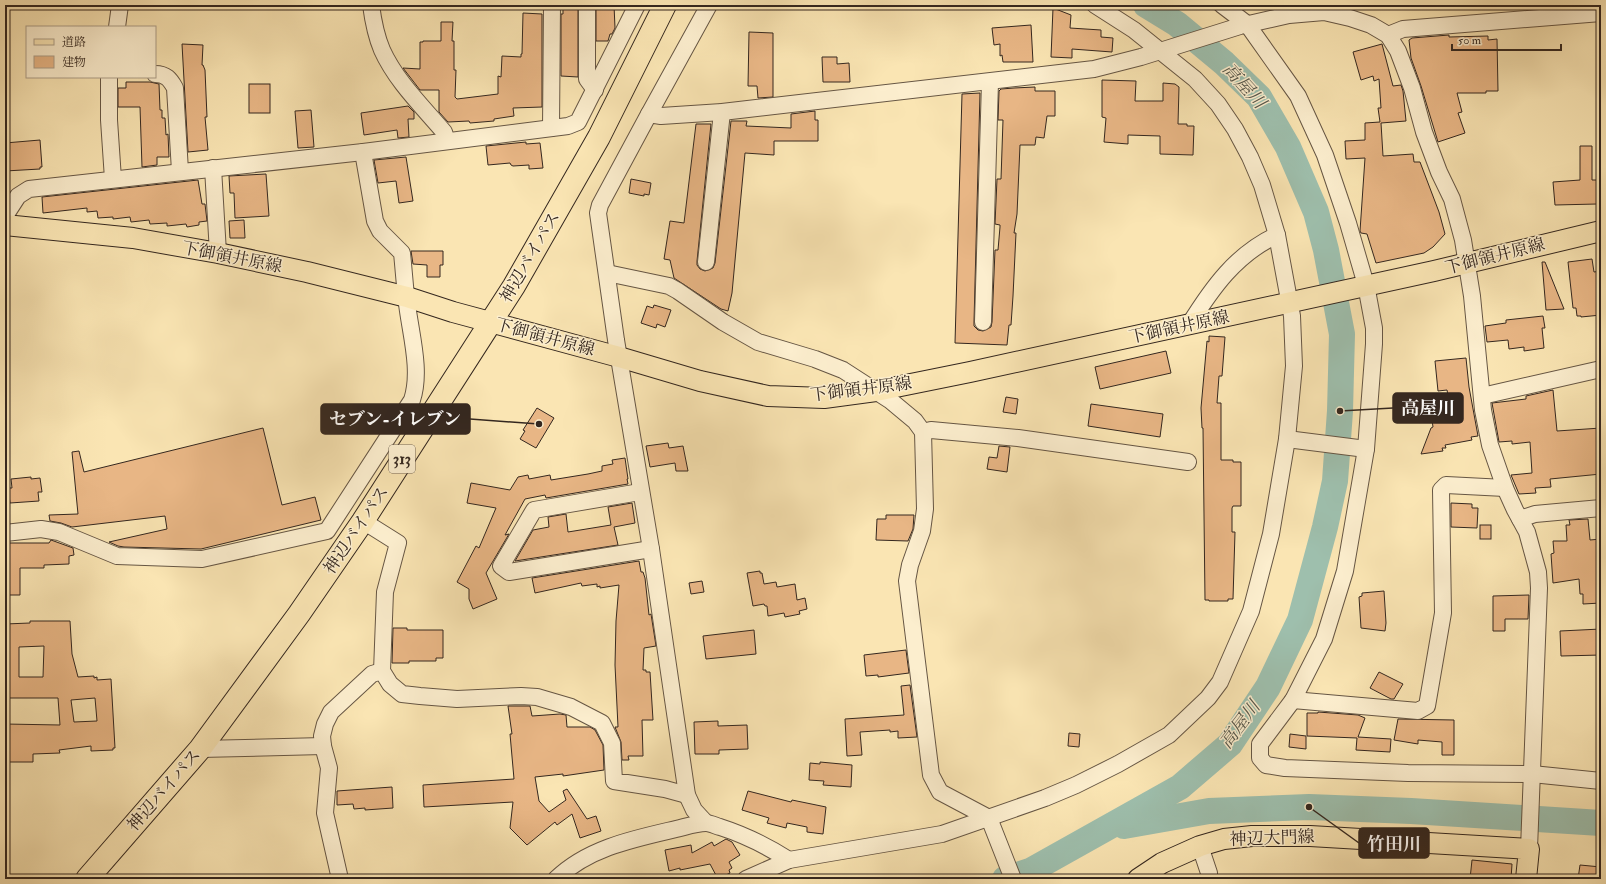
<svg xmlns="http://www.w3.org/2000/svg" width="1606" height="884" viewBox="0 0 1606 884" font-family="'IM FELL Double Pica','Noto Serif JP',serif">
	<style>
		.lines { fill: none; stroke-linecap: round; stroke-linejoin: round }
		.river { stroke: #9ebfad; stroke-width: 26 }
		.building { fill: #e8b685; stroke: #34271f; fill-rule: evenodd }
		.minor-casing { stroke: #665644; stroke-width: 18 }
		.major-casing { stroke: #34271f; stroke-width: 22 }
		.highway-casing { stroke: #34271f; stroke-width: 24 }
		.minor { stroke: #fceece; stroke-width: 16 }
		.major { stroke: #fae5b3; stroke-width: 20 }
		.highway { stroke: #fae5b3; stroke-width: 22 }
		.labels { text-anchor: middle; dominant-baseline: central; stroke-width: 3; stroke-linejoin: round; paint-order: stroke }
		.shield { fill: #fceece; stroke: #706354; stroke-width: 1 }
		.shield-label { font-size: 16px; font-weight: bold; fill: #34271f }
		.street-label { font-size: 17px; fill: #34271f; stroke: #fceece }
		.water-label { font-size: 18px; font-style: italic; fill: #54554a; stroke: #fceece }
		.leader { fill: none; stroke: #34271f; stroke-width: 1.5 }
		.callout-dot { fill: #34271f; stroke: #fceece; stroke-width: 1.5 }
		.callout { fill: #34271f; stroke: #34271f; stroke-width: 1.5 }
		.callout-label { font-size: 18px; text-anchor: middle; font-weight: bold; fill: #fff }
	</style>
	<rect width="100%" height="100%" fill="#fae5b3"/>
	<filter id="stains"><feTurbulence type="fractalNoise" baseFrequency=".005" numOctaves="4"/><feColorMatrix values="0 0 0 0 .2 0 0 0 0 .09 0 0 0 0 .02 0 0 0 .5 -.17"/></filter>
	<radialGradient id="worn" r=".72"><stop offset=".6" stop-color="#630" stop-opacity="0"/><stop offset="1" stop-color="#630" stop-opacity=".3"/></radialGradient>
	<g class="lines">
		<g class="river">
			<path d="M1124,826L1209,811L1309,807L1411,811L1601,823"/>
			<path d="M1005,879L1030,871L1180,787L1230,744L1268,687L1300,620L1325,527L1335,481L1340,411L1342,334L1326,250L1316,212L1288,147L1259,97L1224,63L1177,24L1146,5"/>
		</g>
	</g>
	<g class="building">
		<path d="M563,5H578V77L561,76V14H563Z"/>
		<path d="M596,5H614L615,28L612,34H610L608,41H596Z"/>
		<path d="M1053,8L1071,15L1070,28L1101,30V37L1113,38L1112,52L1072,49V58L1051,57Z"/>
		<path d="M523,13L542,14V107L513,108L514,116L494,119V121L470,123L469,121L448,122L439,112V90H420L403,68L420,69V42H423V41H441V22H453L452,41H454V70H456L455,97L457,99L498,94V76L501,77L502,56L521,57V54H522Z"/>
		<path d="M1031,25L1033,62H1003L1002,55L1000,56V44L994,45L992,28Z"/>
		<path d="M749,32L773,33V97L758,98L757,86H748Z"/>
		<path d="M1449,35V37L1488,36V40L1497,39L1498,91H1486V93H1457L1462,112L1458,113L1465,133L1438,142L1421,86L1411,58L1409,40L1412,38Z"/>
		<path d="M182,44L203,45L202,65H203L205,70L207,117H205L208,150L188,152Z"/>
		<path d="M1382,44L1393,86L1401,85L1403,91L1406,121L1381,123L1383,156L1413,154L1414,162H1420L1439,212L1445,234L1433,247L1424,253L1376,263L1367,234L1361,233L1360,231L1365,158L1346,159L1345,141L1365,140V123L1380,122L1378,108H1381L1379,79L1374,81L1373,76L1361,80L1353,52Z"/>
		<path d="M822,57H837V64L849,63L850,82H823Z"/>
		<path d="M1102,80L1136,81L1135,101H1163V83L1175,84L1179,87L1178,124H1187V126H1194L1193,155L1160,154V136L1128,135V144L1104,142L1106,118L1102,117Z"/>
		<path d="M126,82H150L159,84L160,110H162V118H165L166,135L168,134L169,157H157V165L142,167L140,107H118V88H126Z"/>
		<rect x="249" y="84" width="21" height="29"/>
		<path d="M1035,87V91H1055V116H1047L1044,138L1036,137L1035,145H1020L1017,214L1014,233H1016L1013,296L1011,325H1009L1007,345L955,343L962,94L980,93L974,322V326L978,330L983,331L991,327L992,322L995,250H998L1000,227V225L995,224L997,179H1001L1003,120H998L999,91L1001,89L1014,88Z"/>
		<path d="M408,106L414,112V119H408L409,137L398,138L397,130L364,135L361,113Z"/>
		<path d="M311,110L314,147L298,148L295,111Z"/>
		<path d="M815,111V120H818V141H774V155L745,153L732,293L728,311L721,309L674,278L670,260L664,259L670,221L684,223L696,124H711L697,261V265L700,269L705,271L713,268L715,263L731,121H747L746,126L791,128V114Z"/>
		<path d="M40,140L42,167H40V169L5,171V143Z"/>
		<path d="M526,142V144L540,143L543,168L529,169V165L513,166L511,165L510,163L488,165L486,146Z"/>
		<path d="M1580,146H1592V180H1597V204L1555,205L1553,182L1580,180Z"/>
		<path d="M406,157L413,201L399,203L396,181L378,183L374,160Z"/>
		<path d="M266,174L269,216L235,218L234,193H230L229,176Z"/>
		<path d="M631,179L651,183L649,195L644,194V196L629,193Z"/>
		<path d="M198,180L202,204H205L207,221L199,222V225L187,227L186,224L167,226V223L150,224L149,220L131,222L130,217L113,219V217L98,218L97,211L87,212V208L43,213L42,197Z"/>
		<path d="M244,220L245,238H230L229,221Z"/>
		<path d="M411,251H443V265H440V277H427V265L413,264Z"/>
		<path d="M1592,259L1594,272L1601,271V315L1581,317V316H1577L1576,308H1573L1568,262Z"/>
		<path d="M1542,262H1545L1564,309L1546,310Z"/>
		<path d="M654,305L671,310L665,327L657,324L656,328L641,323L647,306L653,308Z"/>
		<path d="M1543,316L1545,328H1542L1544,348L1524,351V347L1509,349L1508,340L1487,342L1485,326L1506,323V320Z"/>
		<path d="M1209,336L1225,337L1222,376H1219L1217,403H1221V460H1233V462H1241V506H1233L1232,508V532H1235L1233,599H1228V601H1209V600H1205L1203,428H1202L1201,408L1207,341L1209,342Z"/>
		<path d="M1166,351L1171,373L1100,389L1095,367Z"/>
		<path d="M1466,358L1469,387L1478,436L1471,437L1472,440L1445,445L1446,448H1442L1443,451L1421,454L1431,428L1433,427L1432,420L1452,417L1447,390L1438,391L1435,361Z"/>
		<path d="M1553,390L1557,431L1601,428V474L1550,479L1551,487L1535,488L1536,493L1519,494L1511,475L1532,473L1530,442L1512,444V441L1499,442L1492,403L1526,399V396Z"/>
		<path d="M1006,397L1018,399L1016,414L1003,412Z"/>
		<path d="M1091,404L1163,414L1160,437L1088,426Z"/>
		<path d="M537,408L554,418L536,448L520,439L525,431L523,430Z"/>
		<path d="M263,428L282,505L315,497L321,520L201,549L124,547L118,546L109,542L167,529L165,516L72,527L61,523L50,521L49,515L78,514L72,452L79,451L84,472Z"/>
		<path d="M668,443L669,448L683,446L688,471H676L675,463L650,467L646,446Z"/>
		<path d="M999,446L1010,447L1007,472L987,469L989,457L997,458Z"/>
		<path d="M625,458L628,479H627L628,484L546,498L545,495L525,499L505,535L509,534L486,573L497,599L473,609L469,599V589L457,582L476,546L479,548L496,508L467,503L471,483L510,490L518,477L528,475L529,479L550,475L551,480L588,474L602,471V466L613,464L612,460Z"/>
		<path d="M31,477V479L40,478L42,492H38L39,501L10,503L8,488H12L11,479Z"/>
		<path d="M632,503L635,523L614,527L618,545L515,561L533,530L549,527L548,517L566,514L568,532L611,525L608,507Z"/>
		<path d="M1451,503L1472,504V508H1478L1477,528L1451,527Z"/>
		<path d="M886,515H914L913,529L908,541L876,540L877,519H886Z"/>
		<path d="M1588,519L1590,540L1601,539V603L1583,604V594H1580L1579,579L1553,583L1551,554L1554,553L1553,541H1567L1566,525H1570L1569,520Z"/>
		<rect x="1480" y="525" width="11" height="14"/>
		<path d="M51,540L73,548L74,555L69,556V564L44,565V568H20V595H5V543H49Z"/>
		<path d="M639,561L641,572H643L645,578L649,615L651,614L656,646L644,648L643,670H646V672H650L653,720H642L643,756H628L629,760H622L621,742L615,727H618L615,665L616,621L619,585L600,588V586L597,587V584L582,586L581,583L535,593L532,578Z"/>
		<path d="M760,571V573H762L764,584L776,582L777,587L795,584L797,600L805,598L807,609L799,611L800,614L785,617L784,613L768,616L767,606H765L764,604L753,606L747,573Z"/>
		<path d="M702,581L704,592L691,594L689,583Z"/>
		<path d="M1384,591L1386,623L1385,631L1361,628L1359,597L1362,596V593Z"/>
		<path d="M1529,595L1528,619H1505V631H1493V596Z"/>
		<path d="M30,621H70L72,654L78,677L94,676V678L97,677V680L111,679L115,748H113V750L91,751V746L59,750L60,753L33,754V762H5V724L60,725L58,698H5V673H7L5,624L30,623ZM44,646L43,677H19V647ZM95,698L97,721L74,722L71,700Z"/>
		<path d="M393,628H407V630H443V658H436V661H409V663H392Z"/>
		<path d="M1601,629V655L1561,656L1560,631Z"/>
		<path d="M754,630L756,654L706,659L703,636Z"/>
		<path d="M906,650L909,673L878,677V675L866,676L864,655Z"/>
		<path d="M1379,672L1403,684L1394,699H1391L1370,688Z"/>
		<path d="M910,685L917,737L898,738V731L890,732V730L860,732L862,755L847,756L845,719L904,715L901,686Z"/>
		<path d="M508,706H530L532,716L560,714L566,715L567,727H590L595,730L603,745L604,770L563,776V774L535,777L539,801L549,812L566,800L563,791L567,789L587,819L596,816L601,831L580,838L572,814L557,825L555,822L527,845L510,828L513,802L424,807L423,785L514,779L510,734H512Z"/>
		<path d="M1318,712L1358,715L1365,718L1358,737L1391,739L1390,752L1356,750L1357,738L1307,736V713H1318Z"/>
		<path d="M1398,719L1454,720V755H1442V742L1418,740V744L1394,740Z"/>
		<path d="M718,721V726L747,725L748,749L719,750V754H695L694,722Z"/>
		<path d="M1069,733L1080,734L1079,747L1068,746Z"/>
		<path d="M1290,734L1306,736V749L1289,747Z"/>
		<path d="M820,762L852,765L851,787L823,785L824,781L809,780L810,763L820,764Z"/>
		<path d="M392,787L393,808L365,810V808L354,809L353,804L337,805V791Z"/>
		<path d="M748,791L791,802L792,800L826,807L823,834L807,832V827L787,823L786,828L767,823L769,818L742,810Z"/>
		<path d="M726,839L732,842L740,855L729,862L732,868L729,870L730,873L718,879L710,864L680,870V868L669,871L665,850L691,845L692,853L712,842L714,846Z"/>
		<path d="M1472,860L1512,864L1511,879L1492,877V879H1470Z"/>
		<path d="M1580,865L1601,867V879H1578Z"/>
	</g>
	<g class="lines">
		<g class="minor-casing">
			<g id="minor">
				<path d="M371,5C373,20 376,36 382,50C396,81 422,106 444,132L447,141"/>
				<path d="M587,5V79L595,90"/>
				<path d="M1222,5L1247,24L1298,96L1325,155L1348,223L1366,285L1374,328V344L1366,449L1345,571L1324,639L1293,700L1260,744V758L1266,765L1285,768L1408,773L1532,774L1601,781"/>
				<path d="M117,27L120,5"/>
				<path d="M1388,35L1403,29L1601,13"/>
				<path d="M155,74C166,74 170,79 175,88L180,171"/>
				<path d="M109,77V120L113,179"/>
				<path d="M649,114L709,5"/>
				<path d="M551,128L552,5"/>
				<path d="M213,168L218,253"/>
				<path d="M5,216L18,196L29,189L363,152L568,126L578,122L637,5"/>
				<path d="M706,262L722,112"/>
				<path d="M607,273L669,286L678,291L723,322L758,342L815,359L843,370L891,401L915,421L923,432L925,509L922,531L910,565L907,581L931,775L940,792L989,818L1013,879"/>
				<path d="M983,322L990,82"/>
				<path d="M1189,325C1212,288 1236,254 1277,235"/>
				<path d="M1482,396L1601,369"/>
				<path d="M923,432L931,430L1018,438L1188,462"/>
				<path d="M1287,439L1366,449"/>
				<path d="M640,492L534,510L501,566L509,572L651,549"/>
				<path d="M1520,519L1535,514L1601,508"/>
				<path d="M363,521L398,543L385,592L382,671L390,684L402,694L420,696L457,699L521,696L537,697L571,707L602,723L612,743L614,781L665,789L687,795"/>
				<path d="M5,533L41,529L59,532L117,556L202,559L327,531L412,400C421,373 412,339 408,311C405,292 404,272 402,253L380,231L375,221L363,152"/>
				<path d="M1293,700L1418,711L1427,706L1443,613L1441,490L1446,485L1505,488"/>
				<path d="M200,749L323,746"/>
				<path d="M706,823L694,810L687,795L651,549L616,340L598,213L600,205L649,114L661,116L722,112L1094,69L1141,57L1240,26L1289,15L1324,12L1350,18L1371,25L1388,35L1398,51L1412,88L1424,132L1439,172L1452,199L1463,240L1472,296L1483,410L1490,445L1505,488L1515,510L1527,532L1538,572L1539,588L1529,849"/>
				<path d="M1200,846L1209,873V879"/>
				<path d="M340,879L325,813L329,768L323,746L322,736L325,724L331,712L372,674L382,671"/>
				<path d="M556,879C588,848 633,839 676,829C685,827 696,823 706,823C710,823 716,826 720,827C745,835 767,846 789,860"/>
				<path d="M746,879L789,860L942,834L1045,798L1076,785L1118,764L1169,735L1208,698L1220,682L1251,611L1271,534L1287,439L1294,366L1292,316L1277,235L1262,185L1250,157L1235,129L1218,104L1195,79L1134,30L1095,5"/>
			</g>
		</g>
		<g class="major-casing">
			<g id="major">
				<path d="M5,225L133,238L218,253L307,272L407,297L453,312L619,357L700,381L768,396L824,398L876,391L970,372L1434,271L1601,231"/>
				<path d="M1138,879L1162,863L1200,846L1224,839L1252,836H1310L1529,849L1526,879"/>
			</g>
		</g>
		<g class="highway-casing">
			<path id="highway" d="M87,879L200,749L299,614L363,521L514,286L599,137L665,5"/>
		</g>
		<use href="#minor" class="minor"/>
		<use href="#major" class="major"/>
		<use href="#highway" class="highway"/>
	</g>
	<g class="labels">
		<rect class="shield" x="389" y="445" width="26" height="28" rx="3"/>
		<g class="shield-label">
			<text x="402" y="459">313</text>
		</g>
		<g class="street-label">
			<text transform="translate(1495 256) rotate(-14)">下御領井原線</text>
			<text transform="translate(232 257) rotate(11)">下御領井原線</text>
			<text transform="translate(530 257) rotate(-60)">神辺バイパス</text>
			<text transform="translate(1179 327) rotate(-12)">下御領井原線</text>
			<text transform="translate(545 337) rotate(15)">下御領井原線</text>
			<text transform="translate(861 389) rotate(-7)">下御領井原線</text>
			<text transform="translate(356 530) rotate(-56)">神辺バイパス</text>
			<text transform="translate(164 790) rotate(-49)">神辺バイパス</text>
			<text transform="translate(1272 838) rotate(-2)">神辺大門線</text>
		</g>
		<g class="water-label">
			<text transform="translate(1244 86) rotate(48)">高屋川</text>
			<text transform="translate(1240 725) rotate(-53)">高屋川</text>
		</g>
	</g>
	<path class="leader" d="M1340 411L1393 408M539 424L470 419M1309 807L1359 843"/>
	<g class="callout-dot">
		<circle cx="1340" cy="411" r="4"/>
		<circle cx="539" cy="424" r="4"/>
		<circle cx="1309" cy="807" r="4"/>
	</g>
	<g class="callout">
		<rect x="1393" y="393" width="70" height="30" rx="4"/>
		<rect x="321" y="404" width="149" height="30" rx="4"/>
		<rect x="1359" y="828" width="70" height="30" rx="4"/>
	</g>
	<g class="callout-label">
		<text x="1428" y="414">高屋川</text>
		<text x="395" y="425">セブン-イレブン</text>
		<text x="1394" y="850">竹田川</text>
	</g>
	<rect width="1606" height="884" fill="none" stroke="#fae5b3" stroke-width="20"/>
	<rect x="6" y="6" width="1594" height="872" fill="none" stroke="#34271f" stroke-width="2"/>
	<rect x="10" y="10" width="1586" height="864" fill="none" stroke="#34271f"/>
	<rect x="26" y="26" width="130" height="52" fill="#fceece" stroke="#ac9e88"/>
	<rect x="34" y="39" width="20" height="6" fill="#fae5b3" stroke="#ac9e88"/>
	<text x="62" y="46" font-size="12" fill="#34271f">道路</text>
	<rect x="34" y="56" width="20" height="12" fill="#e8b685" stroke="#ac9e88"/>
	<text x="62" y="66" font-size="12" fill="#34271f">建物</text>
	<path d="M1452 44v6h109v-6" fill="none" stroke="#34271f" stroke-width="2"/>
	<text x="1458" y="44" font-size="12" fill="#34271f" stroke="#fceece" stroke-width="3" paint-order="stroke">50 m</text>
	<rect width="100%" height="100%" filter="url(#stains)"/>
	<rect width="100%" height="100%" fill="url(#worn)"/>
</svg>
